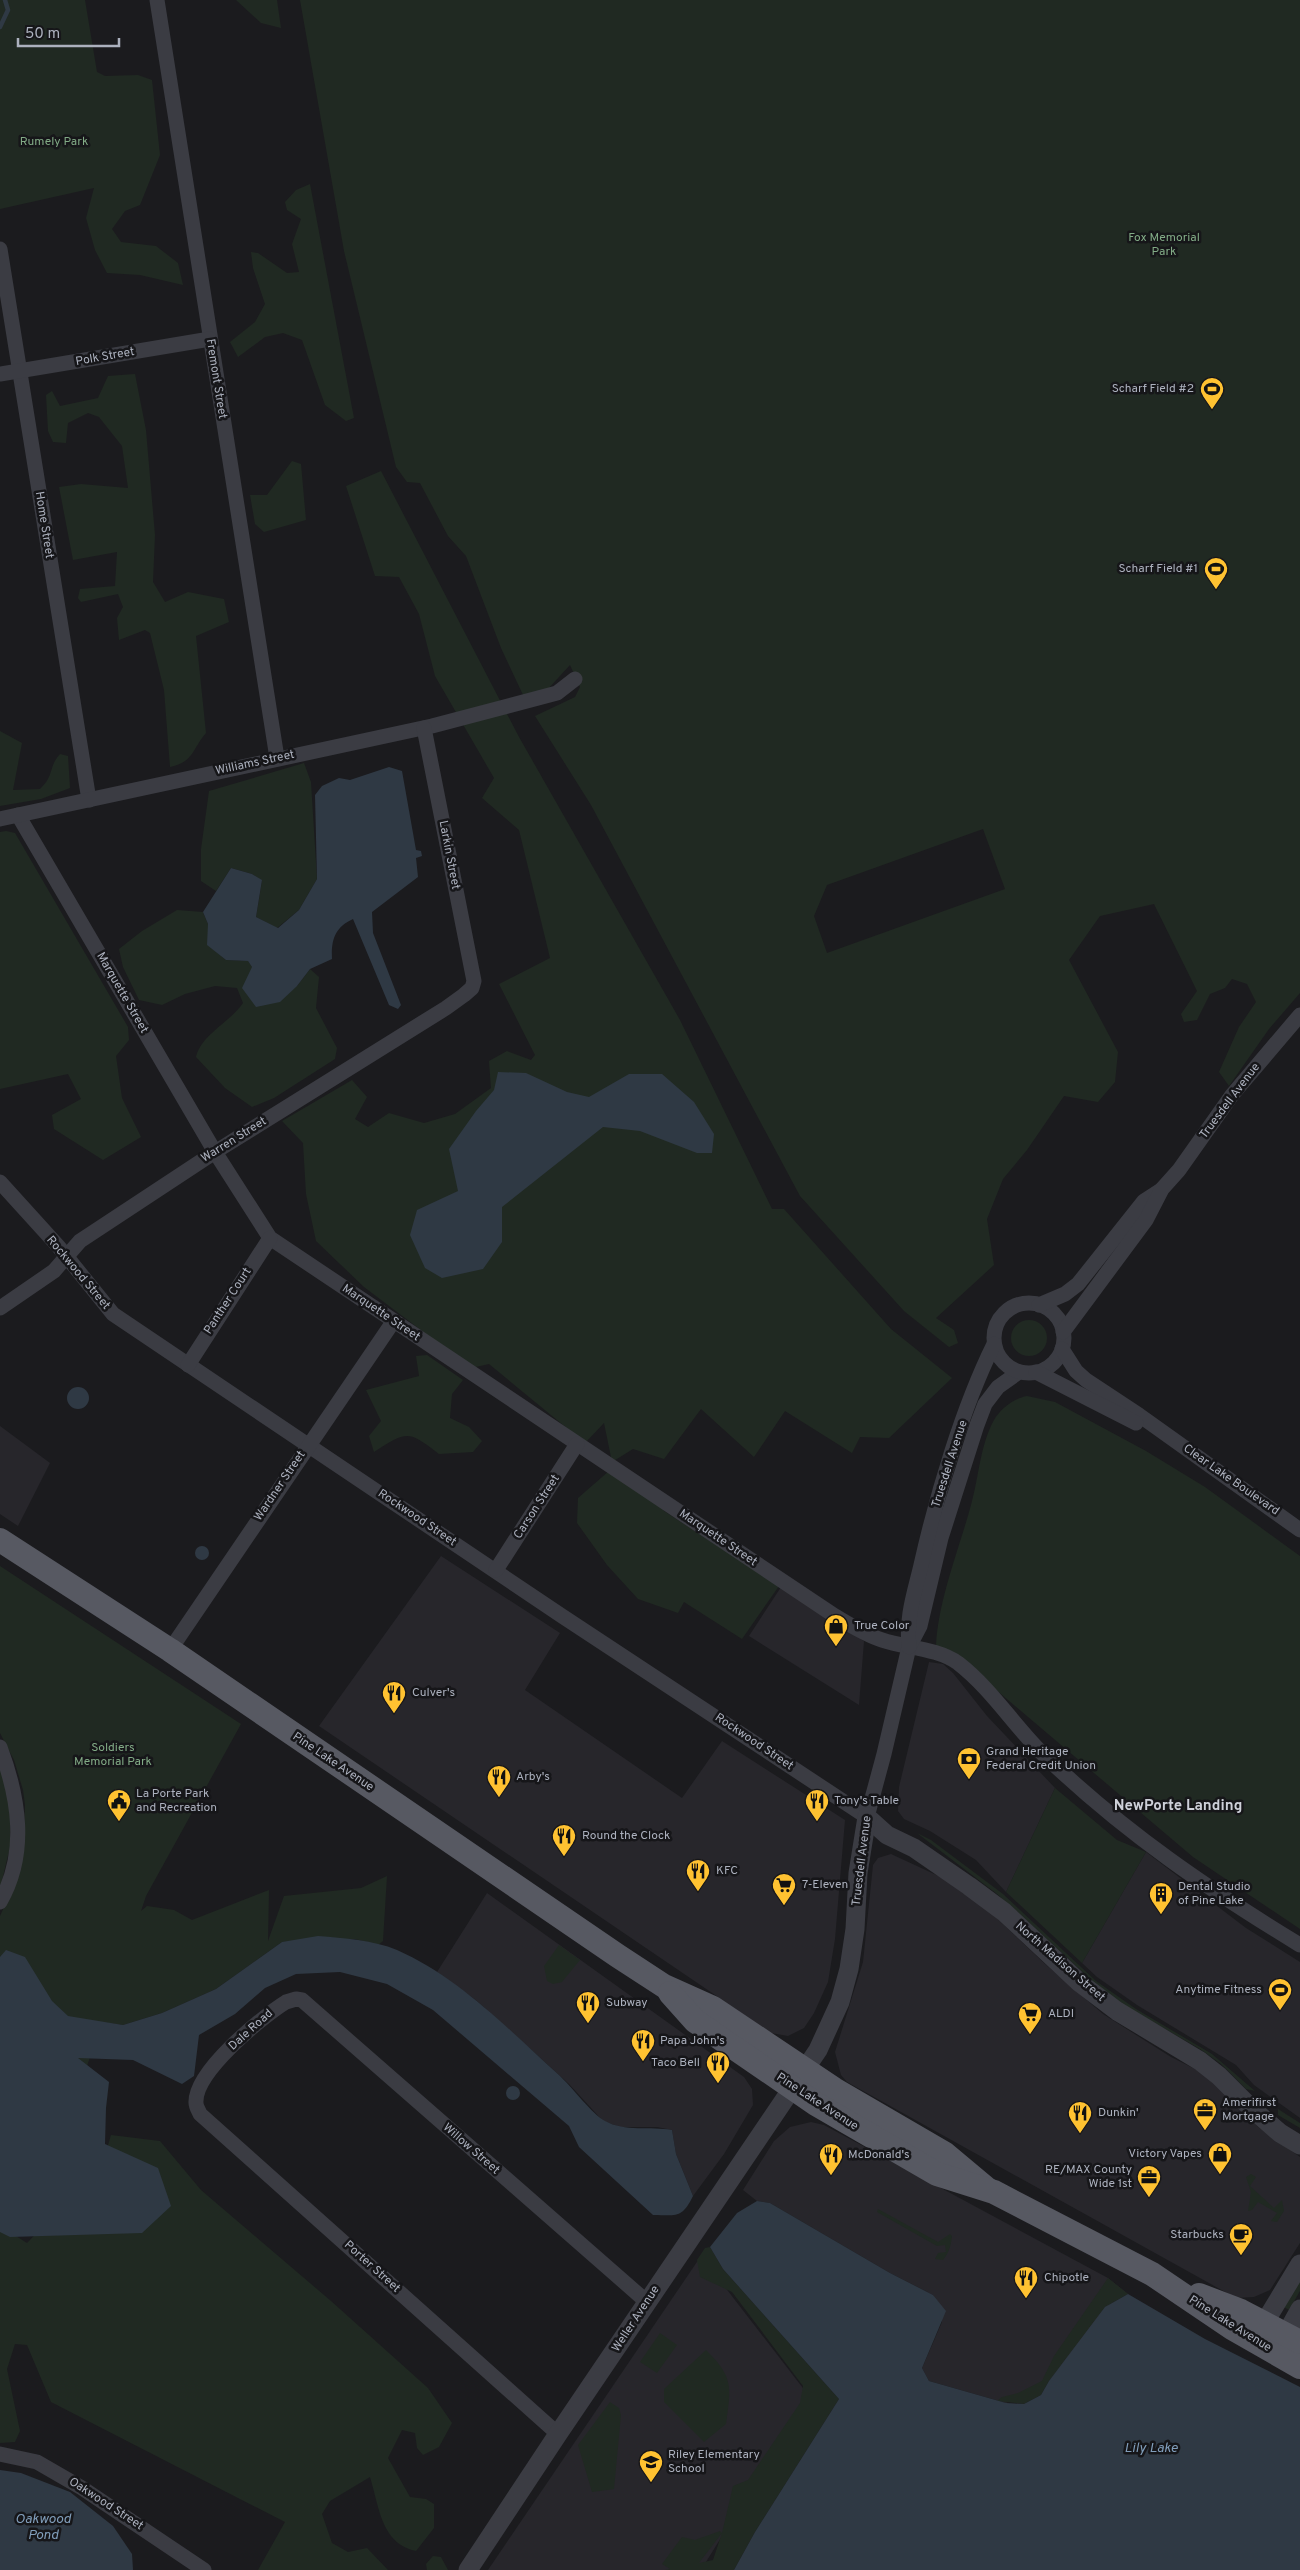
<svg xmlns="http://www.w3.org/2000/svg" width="1300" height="2570" viewBox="0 0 1300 2570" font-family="Overpass,sans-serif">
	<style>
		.built { fill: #27262b }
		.green { fill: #202922; fill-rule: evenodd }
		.water { fill: #2f3944 }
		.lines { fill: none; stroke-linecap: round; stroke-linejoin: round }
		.stream { stroke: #2f3944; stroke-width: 4.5 }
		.minor { stroke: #3b3c43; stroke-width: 15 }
		.tertiary { stroke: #3b3c43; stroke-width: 19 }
		.primary { stroke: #575962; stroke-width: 24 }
		.labels { text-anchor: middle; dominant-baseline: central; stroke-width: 5; stroke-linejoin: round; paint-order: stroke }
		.park-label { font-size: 12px; fill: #82ab86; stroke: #161619 }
		.street-label { font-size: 12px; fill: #acb1be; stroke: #161619 }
		.poi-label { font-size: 12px; fill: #acb1be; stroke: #161619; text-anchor: start }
		.water-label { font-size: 14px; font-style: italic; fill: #819ebb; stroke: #161619 }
		.quarter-label { font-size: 15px; font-weight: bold; fill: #ced0d9; stroke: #161619 }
	</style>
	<rect width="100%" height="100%" fill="#1b1b1e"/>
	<g class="built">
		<path d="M0,1426L50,1463L18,1526L0,1514Z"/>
		<path d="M441,1556L560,1633L525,1690L682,1798L722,1741L845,1820L835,1939L828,1982L814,2013L804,2028L788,2036L771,2033L319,1726Z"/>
		<path d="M783,1584L864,1641L859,1705L749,1636Z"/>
		<path d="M929,1662L943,1664L953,1673L987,1716L1055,1788L1006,1892L976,1860L930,1831L904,1819L898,1811L899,1787Z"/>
		<path d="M1146,1852L1246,1928L1300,1962V2118L1254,2085L1236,2065L1137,2005L1097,1977L1082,1963Z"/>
		<path d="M891,1854L945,1879L985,1907L1044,1963L1103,2014L1171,2057L1205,2074L1258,2127L1300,2157V2243L1270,2290L1254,2297L1236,2298L847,2082L841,2075L835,2052L863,1962L873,1865L878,1858Z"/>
		<path d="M487,1893L744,2077L752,2089L753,2105L724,2154L693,2196L676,2154L672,2130L657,2127H620L603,2121L569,2084L477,2001L437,1972Z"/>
		<path d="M811,2122L824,2125L1108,2278L1128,2294L1112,2301L1049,2381L1006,2403L929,2381L922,2368L942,2322L933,2295L890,2273L770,2203L757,2201L743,2190L774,2141L790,2127Z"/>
		<path d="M701,2256L809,2396L701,2570H488Z"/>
	</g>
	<g class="green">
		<path d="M0,0H85L97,72L105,76L138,75L152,80L160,155L140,205L125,211L112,229L121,242L156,246L178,263L183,285L140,275L107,273L95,250L86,218L94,188L0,209Z"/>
		<path d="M236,0H277L281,28L261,23Z"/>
		<path d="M300,0H1300V993L1269,1029L1229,1086L1219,1072L1239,1027L1256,1002L1247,984L1232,979L1225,988L1210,994L1197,1020L1184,1022L1181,1014L1197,991L1154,904L1100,916L1069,960L1118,1052L1115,1082L1098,1102L1064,1096L1027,1150L1003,1179L987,1219L994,1265L936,1318L954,1330L958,1343L949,1347L904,1311L800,1196L591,805L535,716L575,697L580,687L570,665L547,690L524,697L501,648L466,556L448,536L420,483L407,482L396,467L344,251ZM983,829L1005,889L827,953L814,916L827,885Z"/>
		<path d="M310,184L354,418L346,421L325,405L302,340L283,333L265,337L238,357L230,342L255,322L265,304L253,268L251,252L258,253L287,273L299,272L292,244L301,219L287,210L285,202L296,190Z"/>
		<path d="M135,374L146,430L155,535L153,582L165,602L188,592L224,599L229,622L196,636L206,733C192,749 194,762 170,767L164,690L150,633L145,630L119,640L117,618L123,607L118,594L81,602L78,598L80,589L115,586L117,552L73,560L59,487L81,484L128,488L122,446L99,417L88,413L68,423L66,443L53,442L48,431L46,395L52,391L60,406L98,398L108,376Z"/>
		<path d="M292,461L301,464L306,520L264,532L255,524L250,495H267Z"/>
		<path d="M381,471L519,737L680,1020L772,1209H784L891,1329L952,1378L889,1438L860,1437L852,1453L785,1411L754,1457L701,1409L664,1459L633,1449L612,1462L604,1423L585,1443L489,1364L471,1368L364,1287L316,1241L306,1194L303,1143L282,1121L352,1080L367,1097L355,1119L368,1127L389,1113L424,1123L455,1114L491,1088L489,1061L507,1051L531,1060L535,1055L499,984L550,958L519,830L482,798L494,778L435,676L419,614L399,577L375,576L346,486Z"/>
		<path d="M0,731L22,743L13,790L40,789C55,775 48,767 60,754L68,756L70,788L41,799L0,806Z"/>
		<path d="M304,763L311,782L317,879L299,910L277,928L256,917L262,881L252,874L231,868L216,891L201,881V849L209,791Z"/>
		<path d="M6,831L15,833L128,1027L129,1040L116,1056L122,1098L141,1137L103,1160L54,1129L52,1115L81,1099L68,1074L0,1089V832Z"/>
		<path d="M177,910L203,912L208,924V945L226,960L248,961L252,967L297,986L310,969L319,977L316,1008L337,1048L335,1059L274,1098L252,1107L225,1088L196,1057C201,1035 230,1022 243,1003L237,988L215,986L185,994L162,1005L139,1000L123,967L119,949L142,931Z"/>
		<circle cx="1029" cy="1338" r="18"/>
		<path d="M427,1355L463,1380L452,1394L450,1418L469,1427L482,1441L473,1452L439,1454C408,1430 407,1431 374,1452L369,1436L381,1421L366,1390L419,1376L416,1356Z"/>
		<path d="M1027,1396L1055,1402L1146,1451L1205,1487L1300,1556V1929L1193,1857L995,1689L936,1646C938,1601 959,1549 971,1505C979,1477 980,1445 994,1420C1001,1408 1015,1398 1027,1396Z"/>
		<path d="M609,1471L661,1505L664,1511L779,1586L742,1639L684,1602L678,1613L638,1599L607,1565L577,1523L578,1498Z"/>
		<path d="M0,1566L241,1724L146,1896L141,1911L147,1906L174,1910L192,1920L269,1890L268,1941L284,1896L361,1888L387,1876L383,1941L378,1945L355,1939L282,1942L216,1989L162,2013L123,2025L102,2022L87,2066L0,2195V1916L17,1879L24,1832L25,1805L23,1790L14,1760L0,1733Z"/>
		<path d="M0,1765L11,1808L10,1847L0,1889Z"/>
		<path d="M1055,1788L1117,1840L1146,1852L1082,1963L1006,1892Z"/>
		<path d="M917,1833L931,1840L1003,1894L1096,1981L1136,2009L1212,2054L1255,2091L1246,2089L1221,2064L1200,2049L1125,2006L1099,1987L997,1894Z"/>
		<path d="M559,1945L580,1960L562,1982L553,1984L547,1981L544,1966Z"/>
		<path d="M1278,2109L1300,2123V2128L1278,2115Z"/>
		<path d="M111,2135L160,2141L201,2190L331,2301L428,2388L452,2423L439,2447L423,2455L417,2448L415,2433L402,2430L388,2458L410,2497L426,2499L434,2504V2528L416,2551C381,2544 379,2506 370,2477L330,2501L322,2514L332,2543L348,2552L367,2548L388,2570H258L285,2522L51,2402L27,2345L15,2344L7,2369L20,2431L15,2442L0,2443V2226L27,2243L56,2213L99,2176Z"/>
		<path d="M1251,2174L1256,2177L1250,2186L1274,2208L1282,2200L1284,2211L1277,2222L1271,2221L1277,2213L1258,2202L1252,2210L1248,2211L1251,2192L1246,2177Z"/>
		<path d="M878,2209L938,2242L950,2234L952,2236C951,2245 949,2253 943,2260L935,2259L938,2253L946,2252L945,2245L937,2246L877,2212Z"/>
		<path d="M710,2247L723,2269L839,2399L755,2532L734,2570H665L670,2569L662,2564L682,2537L695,2540L720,2531L722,2533L733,2486L748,2480L800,2403L803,2386L732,2292L700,2277L697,2260L705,2248ZM722,2533L713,2560L699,2563Z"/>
		<path d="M1300,2277V2291L1289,2310L1282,2306Z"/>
		<path d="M1108,2278L1128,2294L1105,2307L1049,2381L1041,2395L1024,2404L997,2401L1002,2397L1018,2393L1042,2381L1054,2356Z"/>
		<path d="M660,2333L677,2345L657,2373L640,2362Z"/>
		<path d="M706,2350C734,2377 731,2388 726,2424L704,2442L664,2402V2389Z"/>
		<path d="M610,2402L619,2408L621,2415L614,2489L592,2492L578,2445Z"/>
		<path d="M433,2556L441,2557L448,2570H427L426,2564Z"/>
	</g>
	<g class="water">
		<path d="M389,767L402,771L416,850L421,851L422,856L416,858L418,877L372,912L373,933L401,1005L398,1009L389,1005L353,919C335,927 331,940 332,959L310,969L297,986L280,1002L256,1007L242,988L252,967L248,961L226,960L207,945L208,924L203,912L231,868L252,874L262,880L256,917L278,928L299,910L317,879L315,795L322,786L339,778L350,780Z"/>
		<path d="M498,1072L526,1073L567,1092L589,1097L629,1074H662L694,1102L714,1134L712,1153H697L640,1131L603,1127L502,1207V1242L483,1269L442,1278L425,1268L410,1235L417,1210L458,1191L449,1149L476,1111L494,1090Z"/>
		<circle cx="78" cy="1398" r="11"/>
		<circle cx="202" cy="1553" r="7"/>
		<path d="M318,1936C344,1938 373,1940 397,1950C460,1978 509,2030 559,2075C572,2087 592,2114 605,2121C625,2132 650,2126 672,2130L676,2154L693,2196C682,2219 676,2215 653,2215L579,2147L569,2126L433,2010L387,1984L340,1972L296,1974L265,1988L235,2014L199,2035L194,2076L182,2084L133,2060L78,2058L109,2082L106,2108L105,2144L158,2168L171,2206L142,2233L10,2237L0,2232V1957L6,1950L25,1957L52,2001L68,2016L123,2025L162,2013L216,1989L282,1942Z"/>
		<circle cx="513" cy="2093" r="7"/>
		<path d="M757,2201L770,2203L890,2273L933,2295L946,2311L922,2368L929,2381L1006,2403L1024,2404L1041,2395L1049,2381L1105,2307L1128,2294L1205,2339L1300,2387V2570H734L755,2532L839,2399L723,2269L710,2247L737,2213Z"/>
		<path d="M0,2470L21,2473L70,2492L113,2526L132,2554L133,2570H0Z"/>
	</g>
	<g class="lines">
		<path class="stream" d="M0,27L8,10L5,0"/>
		<g class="minor">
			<path d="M157,0L277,758"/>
			<path d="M0,249L89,800"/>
			<path d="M0,374L210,339"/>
			<path d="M18,815L215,1152L270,1238L835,1616C850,1625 866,1635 882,1640C906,1648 937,1648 958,1663C993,1690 1016,1729 1048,1759C1127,1834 1208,1889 1300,1945"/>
			<path d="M0,819L432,726L557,693L575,679"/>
			<path d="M0,1182L58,1246L113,1314L562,1616L867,1817L884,1754L909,1647L920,1626L941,1538L977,1425L985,1404L998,1387L1019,1372"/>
			<circle cx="1029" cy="1338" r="35"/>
			<path d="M1039,1305L1065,1294L1078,1284L1144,1201L1161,1190"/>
			<path d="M0,1308L54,1271L80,1241L215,1152L446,1008L464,995L472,988L474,981L424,728"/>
			<path d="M1063,1332L1146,1220L1162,1189L1179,1170L1232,1095L1300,1015"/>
			<path d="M1062,1349L1076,1371L1086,1380L1139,1415L1300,1530"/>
			<path d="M188,1365L270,1238"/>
			<path d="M1036,1372L1136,1423"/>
			<path d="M496,1570L577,1444"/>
			<path d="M909,1647C906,1616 914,1595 921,1565C937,1494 962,1409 994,1344"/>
			<path d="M170,1650L393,1322"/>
			<path d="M0,1747C19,1798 28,1853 0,1902"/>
			<path d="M558,2434L200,2114C199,2111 196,2107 196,2103C194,2072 262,2017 286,2002L296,1999L302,2000L647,2302"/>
			<path d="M0,2454L37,2462L82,2488L204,2570"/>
		</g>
		<g class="tertiary">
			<path d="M867,1817L887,1835L914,1848L969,1886L1004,1912L1080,1983L1117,2011L1200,2061L1219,2076L1250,2107L1280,2133L1300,2145"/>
			<path d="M1257,2335L1300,2264"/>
			<path d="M1280,2345L1300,2309"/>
			<path d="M468,2570L558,2434L818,2050L840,2002L849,1969L855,1929L858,1873L867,1817"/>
		</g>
		<g class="primary">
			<path d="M0,1540L170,1650L618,1956L664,1986L713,2008L834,2089L944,2153L987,2189"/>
			<path d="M670,1993L695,2021L816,2104L937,2174L994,2192L1152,2274L1232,2328L1300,2367"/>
			<path d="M1199,2295L1241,2311L1300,2342"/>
		</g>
	</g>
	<defs>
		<g id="stadium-pin" transform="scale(1.25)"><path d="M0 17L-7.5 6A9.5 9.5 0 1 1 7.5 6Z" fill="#ffc231" stroke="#161619"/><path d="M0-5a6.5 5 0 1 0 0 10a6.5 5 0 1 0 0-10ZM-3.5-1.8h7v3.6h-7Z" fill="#111"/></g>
		<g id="shop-pin" transform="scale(1.25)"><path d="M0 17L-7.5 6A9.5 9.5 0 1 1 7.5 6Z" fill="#ffc231" stroke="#161619"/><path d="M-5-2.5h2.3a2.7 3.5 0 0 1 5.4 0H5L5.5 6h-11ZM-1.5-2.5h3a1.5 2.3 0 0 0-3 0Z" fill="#111"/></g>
		<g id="restaurant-pin" transform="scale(1.25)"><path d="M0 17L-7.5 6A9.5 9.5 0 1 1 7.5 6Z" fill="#ffc231" stroke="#161619"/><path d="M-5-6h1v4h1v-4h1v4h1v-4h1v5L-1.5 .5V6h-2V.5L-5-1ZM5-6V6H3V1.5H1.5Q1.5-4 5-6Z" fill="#111"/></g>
		<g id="bank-pin" transform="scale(1.25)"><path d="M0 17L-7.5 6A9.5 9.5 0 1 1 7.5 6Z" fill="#ffc231" stroke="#161619"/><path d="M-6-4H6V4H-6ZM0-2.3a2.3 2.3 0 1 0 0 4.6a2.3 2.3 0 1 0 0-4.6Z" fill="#111"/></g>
		<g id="civic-pin" transform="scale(1.25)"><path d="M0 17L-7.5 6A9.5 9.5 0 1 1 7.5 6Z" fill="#ffc231" stroke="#161619"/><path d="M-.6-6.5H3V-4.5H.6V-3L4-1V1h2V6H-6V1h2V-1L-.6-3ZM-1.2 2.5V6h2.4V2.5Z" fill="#111"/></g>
		<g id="supermarket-pin" transform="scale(1.25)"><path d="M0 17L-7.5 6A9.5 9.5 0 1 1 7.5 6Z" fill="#ffc231" stroke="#161619"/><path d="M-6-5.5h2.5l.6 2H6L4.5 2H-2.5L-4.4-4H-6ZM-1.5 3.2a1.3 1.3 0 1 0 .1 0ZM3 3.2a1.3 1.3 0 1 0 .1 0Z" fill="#111"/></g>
		<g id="building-pin" transform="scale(1.25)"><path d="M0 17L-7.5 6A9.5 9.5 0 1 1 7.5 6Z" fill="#ffc231" stroke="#161619"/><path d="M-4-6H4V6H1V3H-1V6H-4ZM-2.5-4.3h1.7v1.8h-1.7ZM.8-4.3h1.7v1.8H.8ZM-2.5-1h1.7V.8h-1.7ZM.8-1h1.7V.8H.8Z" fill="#111"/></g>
		<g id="office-pin" transform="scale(1.25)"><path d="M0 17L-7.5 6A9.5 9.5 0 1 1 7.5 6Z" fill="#ffc231" stroke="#161619"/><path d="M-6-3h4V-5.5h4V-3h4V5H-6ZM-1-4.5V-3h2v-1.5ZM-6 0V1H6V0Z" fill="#111"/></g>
		<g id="cafe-pin" transform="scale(1.25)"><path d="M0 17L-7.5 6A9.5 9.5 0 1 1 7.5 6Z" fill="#ffc231" stroke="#161619"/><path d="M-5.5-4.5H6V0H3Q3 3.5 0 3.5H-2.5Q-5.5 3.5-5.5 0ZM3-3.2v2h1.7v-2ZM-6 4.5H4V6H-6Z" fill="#111"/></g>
		<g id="school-pin" transform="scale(1.25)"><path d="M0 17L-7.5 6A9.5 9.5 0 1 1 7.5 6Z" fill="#ffc231" stroke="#161619"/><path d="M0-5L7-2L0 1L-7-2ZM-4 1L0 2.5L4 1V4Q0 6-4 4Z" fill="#111"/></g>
	</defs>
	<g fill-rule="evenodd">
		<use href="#stadium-pin" x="1212" y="389"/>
		<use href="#stadium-pin" x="1216" y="569"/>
		<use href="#shop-pin" x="836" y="1626"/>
		<use href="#restaurant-pin" x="394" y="1693"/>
		<use href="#bank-pin" x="969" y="1759"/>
		<use href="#restaurant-pin" x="499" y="1777"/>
		<use href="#civic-pin" x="119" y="1801"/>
		<use href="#restaurant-pin" x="817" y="1801"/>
		<use href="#restaurant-pin" x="564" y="1836"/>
		<use href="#restaurant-pin" x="698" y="1871"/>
		<use href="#supermarket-pin" x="784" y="1885"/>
		<use href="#building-pin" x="1161" y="1894"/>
		<use href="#stadium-pin" x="1280" y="1990"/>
		<use href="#restaurant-pin" x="588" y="2003"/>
		<use href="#supermarket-pin" x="1030" y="2014"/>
		<use href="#restaurant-pin" x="643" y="2041"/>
		<use href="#restaurant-pin" x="718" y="2063"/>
		<use href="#office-pin" x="1205" y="2110"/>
		<use href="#restaurant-pin" x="1080" y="2113"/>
		<use href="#shop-pin" x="1220" y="2154"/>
		<use href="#restaurant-pin" x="831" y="2155"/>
		<use href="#office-pin" x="1149" y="2177"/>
		<use href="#cafe-pin" x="1241" y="2235"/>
		<use href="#restaurant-pin" x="1026" y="2278"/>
		<use href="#school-pin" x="651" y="2462"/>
	</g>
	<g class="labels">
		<g class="park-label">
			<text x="54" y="142">Rumely Park</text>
			<text x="1164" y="238">Fox Memorial<tspan x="1164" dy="14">Park</tspan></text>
			<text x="113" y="1748">Soldiers<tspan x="113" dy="14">Memorial Park</tspan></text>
		</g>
		<g class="street-label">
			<text transform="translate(105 357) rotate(-10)">Polk Street</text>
			<text transform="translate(216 379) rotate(81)">Fremont Street</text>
			<text transform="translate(44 525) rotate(81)">Home Street</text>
			<text transform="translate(255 763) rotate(-12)">Williams Street</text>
			<text transform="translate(449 855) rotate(79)">Larkin Street</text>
			<text transform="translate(122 993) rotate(60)">Marquette Street</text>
			<text transform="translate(1230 1101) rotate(-53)">Truesdell Avenue</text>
			<text transform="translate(234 1140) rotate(-32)">Warren Street</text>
			<text transform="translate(78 1273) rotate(50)">Rockwood Street</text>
			<text transform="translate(228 1301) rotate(-57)">Panther Court</text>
			<text transform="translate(381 1313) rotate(34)">Marquette Street</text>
			<text transform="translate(950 1464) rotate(-72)">Truesdell Avenue</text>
			<text transform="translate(1231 1480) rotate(35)">Clear Lake Boulevard</text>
			<text transform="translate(280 1486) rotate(-56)">Wardner Street</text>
			<text transform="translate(537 1507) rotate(-57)">Carson Street</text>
			<text transform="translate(417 1518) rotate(34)">Rockwood Street</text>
			<text transform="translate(718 1538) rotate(34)">Marquette Street</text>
			<text transform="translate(754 1742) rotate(34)">Rockwood Street</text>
			<text transform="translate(333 1762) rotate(34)">Pine Lake Avenue</text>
			<text transform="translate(862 1861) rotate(-83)">Truesdell Avenue</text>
			<text transform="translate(1060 1962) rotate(41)">North Madison Street</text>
			<text transform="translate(251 2030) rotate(-42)">Dale Road</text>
			<text transform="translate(817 2102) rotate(33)">Pine Lake Avenue</text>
			<text transform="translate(471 2149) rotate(41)">Willow Street</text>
			<text transform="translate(372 2267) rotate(42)">Porter Street</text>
			<text transform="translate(636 2319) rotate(-57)">Weller Avenue</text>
			<text transform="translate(1230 2324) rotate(32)">Pine Lake Avenue</text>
			<text transform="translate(106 2504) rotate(33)">Oakwood Street</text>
		</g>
		<g class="poi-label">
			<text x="1194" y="389" text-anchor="end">Scharf Field #2</text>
			<text x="1198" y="569" text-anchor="end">Scharf Field #1</text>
			<text x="854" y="1626">True Color</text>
			<text x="412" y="1693">Culver's</text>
			<text x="986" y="1752">Grand Heritage<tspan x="986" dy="14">Federal Credit Union</tspan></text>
			<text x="516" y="1777">Arby's</text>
			<text x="136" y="1794">La Porte Park<tspan x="136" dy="14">and Recreation</tspan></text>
			<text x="834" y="1801">Tony's Table</text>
			<text x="582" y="1836">Round the Clock</text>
			<text x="716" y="1871">KFC</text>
			<text x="802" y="1885">7-Eleven</text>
			<text x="1178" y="1887">Dental Studio<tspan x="1178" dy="14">of Pine Lake</tspan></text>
			<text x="1262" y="1990" text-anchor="end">Anytime Fitness</text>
			<text x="606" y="2003">Subway</text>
			<text x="1048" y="2014">ALDI</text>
			<text x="660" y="2041">Papa John's</text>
			<text x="700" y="2063" text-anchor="end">Taco Bell</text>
			<text x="1222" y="2103">Amerifirst<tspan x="1222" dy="14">Mortgage</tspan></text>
			<text x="1098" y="2113">Dunkin'</text>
			<text x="1202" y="2154" text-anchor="end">Victory Vapes</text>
			<text x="848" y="2155">McDonald's</text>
			<text x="1132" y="2170" text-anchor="end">RE/MAX County<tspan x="1132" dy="14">Wide 1st</tspan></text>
			<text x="1224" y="2235" text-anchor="end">Starbucks</text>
			<text x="1044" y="2278">Chipotle</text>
			<text x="668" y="2455">Riley Elementary<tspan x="668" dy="14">School</tspan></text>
		</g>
		<g class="water-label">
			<text x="1151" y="2448">Lily Lake</text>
			<text x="43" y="2519">Oakwood<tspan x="43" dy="16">Pond</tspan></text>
		</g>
		<g class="quarter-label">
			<text x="1178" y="1806">NewPorte Landing</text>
		</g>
	</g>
	<path d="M18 38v8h101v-8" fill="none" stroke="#acb1be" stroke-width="2.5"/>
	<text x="25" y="38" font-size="15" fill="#acb1be" stroke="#161619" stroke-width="4" paint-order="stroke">50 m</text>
</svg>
